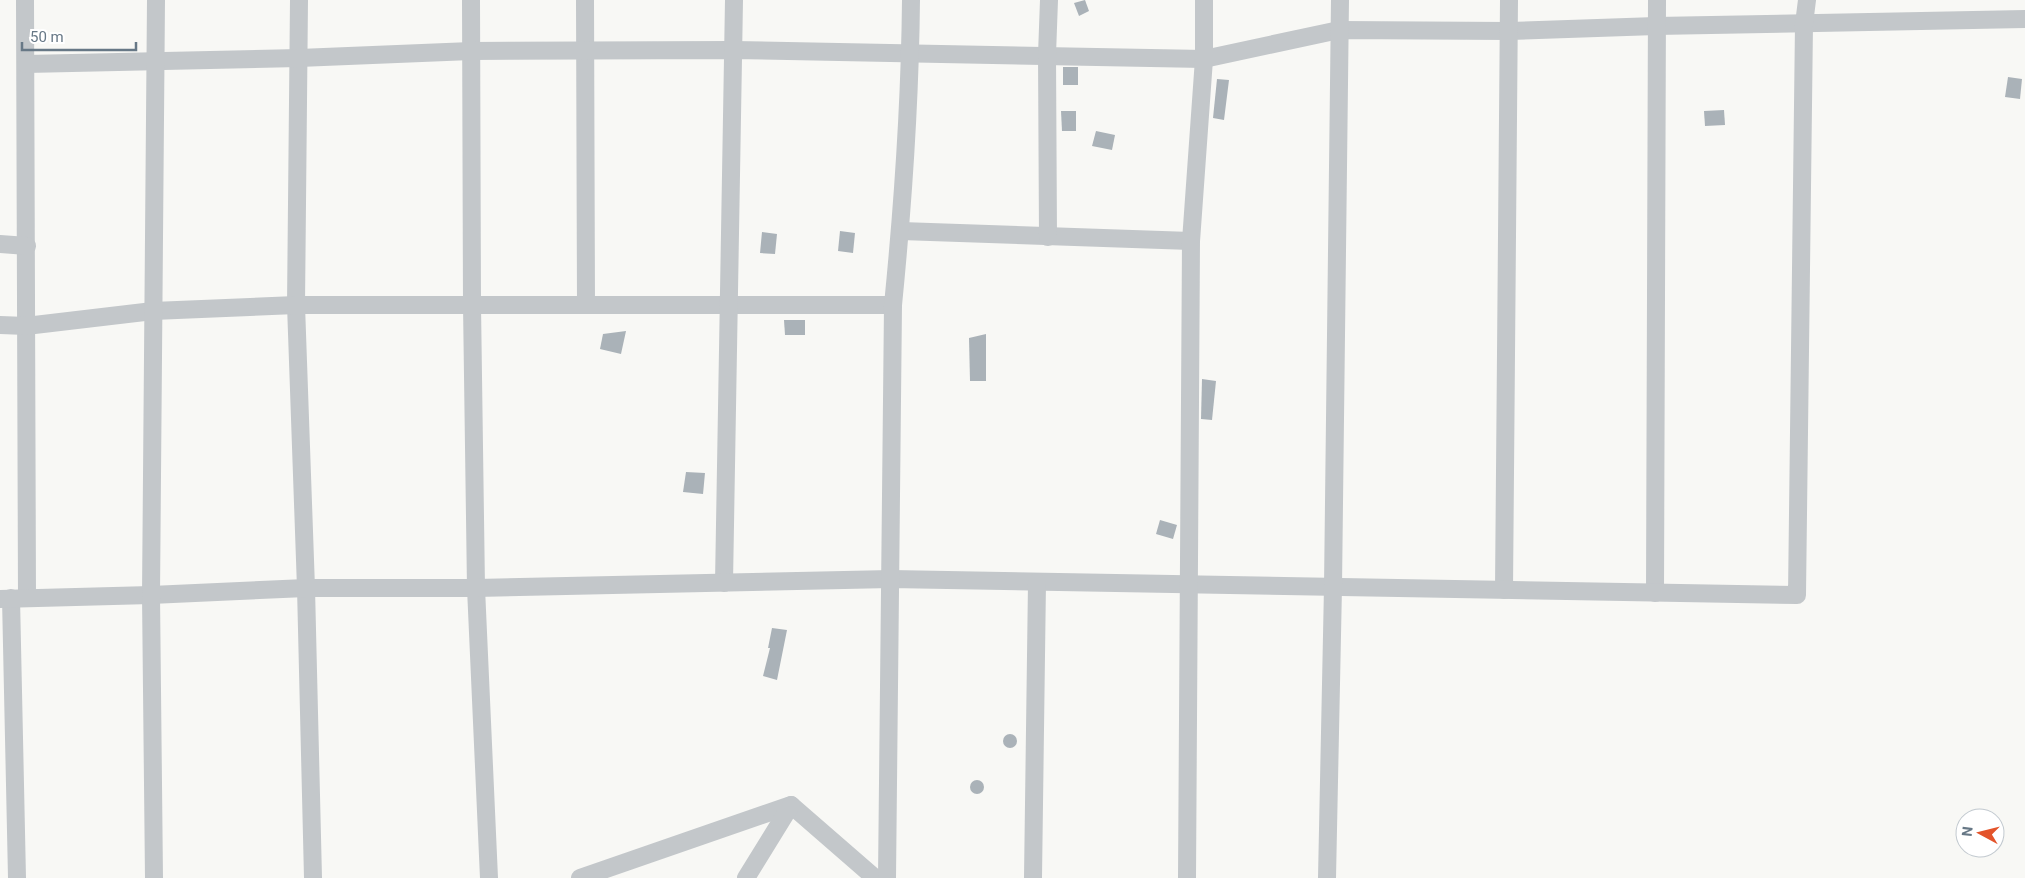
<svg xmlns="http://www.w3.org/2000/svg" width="2025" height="878" viewBox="0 0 2025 878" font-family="Roboto,sans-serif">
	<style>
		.building { fill: #aab2b8 }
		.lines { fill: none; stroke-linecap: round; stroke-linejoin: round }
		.street { stroke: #c3c7ca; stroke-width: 18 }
	</style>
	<rect width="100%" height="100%" fill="#f8f8f5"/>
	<g class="building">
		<path d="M1085,0L1089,11L1079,16L1074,3Z"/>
		<rect x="1063" y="67" width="15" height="18"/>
		<path d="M2008,77L2022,79L2020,99L2005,97Z"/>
		<path d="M1217,79L1229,80L1224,120L1213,118Z"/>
		<path d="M1724,110L1725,125L1705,126L1704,111Z"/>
		<path d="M1061,111H1076V131H1062Z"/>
		<path d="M1096,131L1115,135L1112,150L1092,146Z"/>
		<path d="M840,231L855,233L853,253L838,251Z"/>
		<path d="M762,232L777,234L775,254L760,253Z"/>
		<path d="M784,320H805V335H785Z"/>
		<path d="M626,331L621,354L600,349L603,334Z"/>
		<path d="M986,334V381H970L969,338Z"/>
		<path d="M1202,379L1216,381L1212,420L1201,419Z"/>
		<path d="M686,472L705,473L703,494L683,492Z"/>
		<path d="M1160,520L1177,525L1173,539L1156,534Z"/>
		<path d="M772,628L787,630L777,680L763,676L770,648H768Z"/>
		<circle cx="1010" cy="741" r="7"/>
		<circle cx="977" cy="787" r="7"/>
	</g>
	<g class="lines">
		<g class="street">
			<path d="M25,0L27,598"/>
			<path d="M299,0L296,305L306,588L313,878"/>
			<path d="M471,0L472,305L476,588L489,878"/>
			<path d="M585,0L586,304"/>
			<path d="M26,64L299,58L471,51L733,50L1204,59L1339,30L1509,31L1656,26L2025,19"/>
			<path d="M901,231L1191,241"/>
			<path d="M1048,237L1047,55L1049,0"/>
			<path d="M0,244L27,246"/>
			<path d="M0,325L26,326L153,311L296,305H893"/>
			<path d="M724,583L734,0"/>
			<path d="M1504,590L1509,0"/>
			<path d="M1655,593L1657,0"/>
			<path d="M11,598L17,878"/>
			<path d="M0,599L151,595L306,588H476L891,579L1797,595L1804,24L1807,0"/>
			<path d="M154,878L151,595L156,0"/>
			<path d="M580,878L791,805L875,878"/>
			<path d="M746,878L791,805"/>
			<path d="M887,878L893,305C903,204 910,102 911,0"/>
			<path d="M1033,878L1037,582"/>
			<path d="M1187,878L1191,241L1204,59V0"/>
			<path d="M1327,878L1333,587L1340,0"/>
		</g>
	</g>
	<g transform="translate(1980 833) rotate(277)"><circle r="24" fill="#ffffff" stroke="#c2c9cf"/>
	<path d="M0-4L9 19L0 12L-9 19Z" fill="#e3532a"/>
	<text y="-8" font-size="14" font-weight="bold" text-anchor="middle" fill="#677886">N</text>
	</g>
	<path d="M22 42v8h114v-8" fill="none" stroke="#677886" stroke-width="2.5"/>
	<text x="30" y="42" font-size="15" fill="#677886" stroke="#ffffff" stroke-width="4" paint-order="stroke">50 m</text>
</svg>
